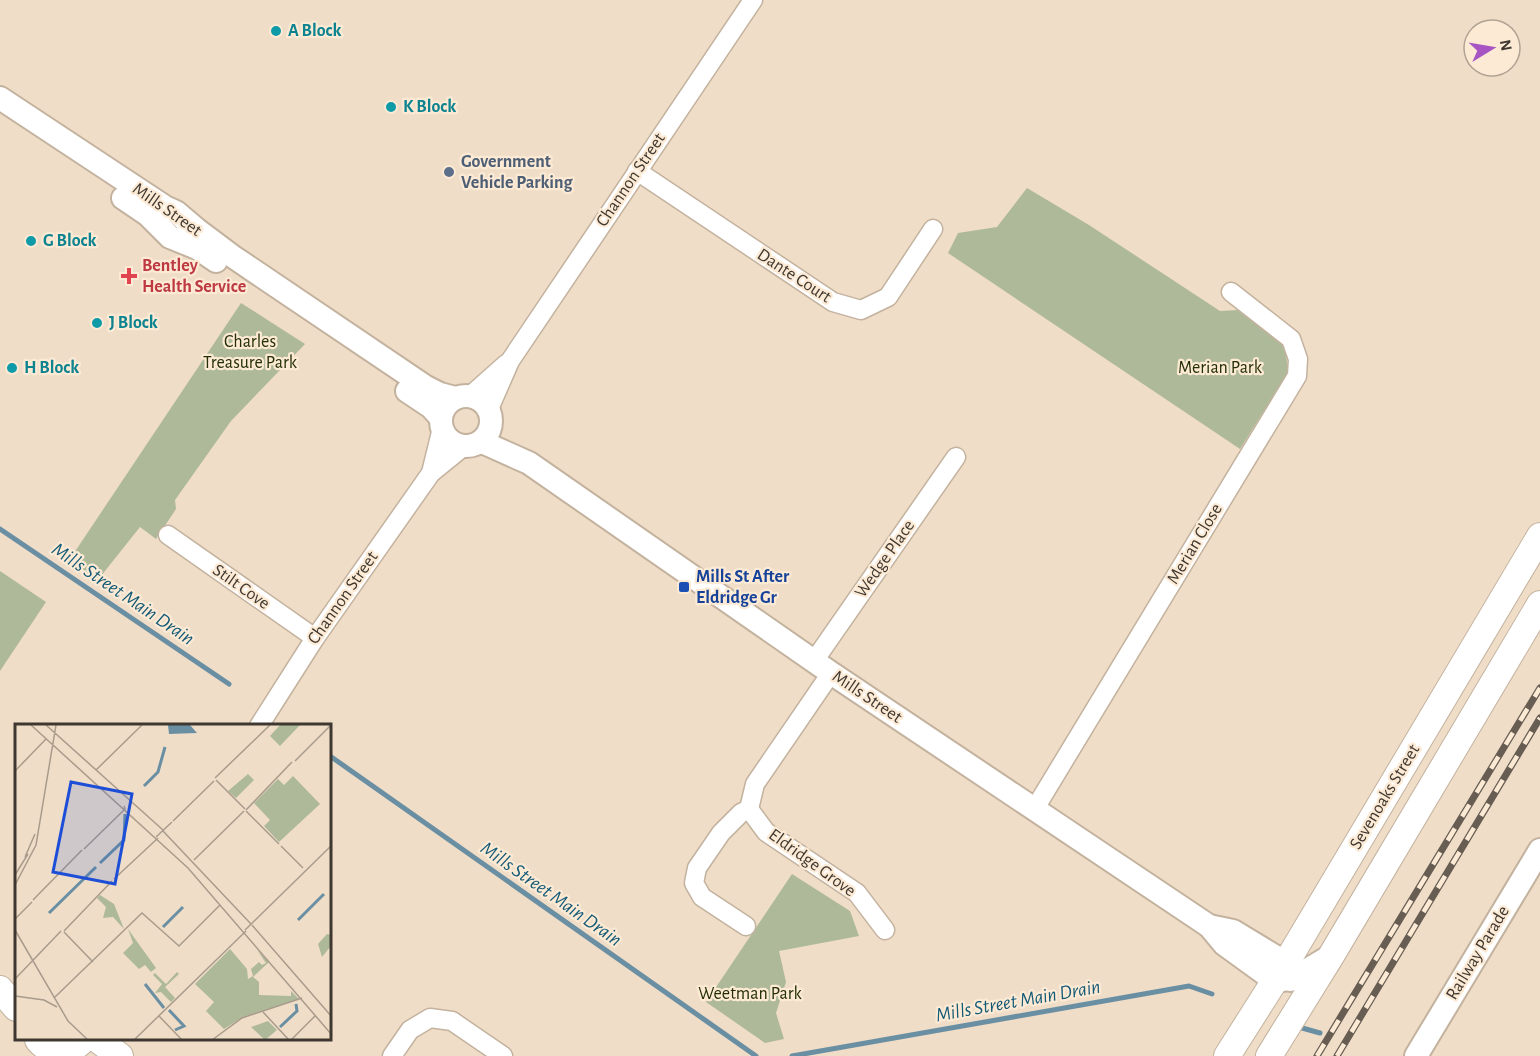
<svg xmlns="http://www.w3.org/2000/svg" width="1540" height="1056" viewBox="0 0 1540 1056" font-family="'Alegreya Sans',sans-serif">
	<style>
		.green { fill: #aeb999 }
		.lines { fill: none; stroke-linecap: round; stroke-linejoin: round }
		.stream { stroke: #6a8fa3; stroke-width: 5 }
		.minor-casing { stroke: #c3b29e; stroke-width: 21 }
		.tertiary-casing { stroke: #c3b29e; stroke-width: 26 }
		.secondary-casing { stroke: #c3b29e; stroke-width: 28 }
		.minor { stroke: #fff; stroke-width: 18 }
		.tertiary { stroke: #fff; stroke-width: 22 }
		.secondary { stroke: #fff; stroke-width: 26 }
		.rail-casing { stroke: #675d52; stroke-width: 7 }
		.rail { stroke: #fcead5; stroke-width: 4.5; stroke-dasharray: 14; stroke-linecap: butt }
		.culture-dot { fill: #0f9aa8; stroke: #fcead5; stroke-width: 2 }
		.service-dot { fill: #5c6f8a; stroke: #fcead5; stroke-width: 2 }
		.health-dot { fill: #e0444e; stroke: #fcead5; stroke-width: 2 }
		.transit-dot { fill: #1a4fb4; stroke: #fcead5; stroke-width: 2 }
		.labels { text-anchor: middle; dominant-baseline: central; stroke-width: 4.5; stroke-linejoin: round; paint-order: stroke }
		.culture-label { font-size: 18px; font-weight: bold; fill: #0d838f; stroke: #fcead5; text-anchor: start }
		.service-label { font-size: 18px; font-weight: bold; fill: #4e5e75; stroke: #fcead5; text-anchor: start }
		.street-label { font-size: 18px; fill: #3f3830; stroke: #fcead5 }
		.health-label { font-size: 18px; font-weight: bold; fill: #be3a42; stroke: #fcead5; text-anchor: start }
		.park-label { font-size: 18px; fill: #242f04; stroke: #fcead5 }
		.transit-label { font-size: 18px; font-weight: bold; fill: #164399; stroke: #fcead5; text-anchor: start }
		.water-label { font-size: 20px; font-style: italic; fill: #145a77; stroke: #fcead5 }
		.inset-river { fill: none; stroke: #6a8fa3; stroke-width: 3 }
		.inset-road { fill: none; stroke: #a99b8b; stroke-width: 1.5 }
		.view { fill: #1d4ed8; fill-opacity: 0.15; stroke: #1d4ed8; stroke-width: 3 }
		.inset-edge { fill: none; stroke: #3f3830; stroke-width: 3 }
	</style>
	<rect width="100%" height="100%" fill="#efddc8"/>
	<g class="green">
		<path d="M1027,188L1089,225L1220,311L1238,310L1285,344L1288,372L1240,449L948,253L958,233L997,227Z"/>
		<path d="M241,303L305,344L231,421L175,500L176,509L156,539L140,527L97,581L70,559Z"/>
		<path d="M0,571L46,602L0,671Z"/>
		<path d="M792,874L850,911L859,936L779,951L786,982L776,1013L784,1039L765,1043L706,1002Z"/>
	</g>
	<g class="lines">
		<g class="stream">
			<path d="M0,529L229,684"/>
			<path d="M330,756L756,1056"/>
			<path d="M1295,1026L1320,1033"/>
			<path d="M792,1056L1189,986L1212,994"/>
		</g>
		<g class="minor-casing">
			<g id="minor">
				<path d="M637,171L833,302L861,310L888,297L933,229"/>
				<path d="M470,396L506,364"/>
				<path d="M489,409L510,361L753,0"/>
				<path d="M431,473L442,428"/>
				<path d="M168,535L315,638"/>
				<path d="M814,661L956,457"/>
				<path d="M831,673L755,784L749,809L766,832L857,893L885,930"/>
				<path d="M259,726L315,638L431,473L463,447"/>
				<path d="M1034,810L1297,376L1298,359L1291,339L1231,292"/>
				<path d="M746,926L702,897L694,883L697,868L721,833L741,813L749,809"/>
				<path d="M392,1056L410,1030L430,1018L452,1021L503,1056"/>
			</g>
		</g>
		<g class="tertiary-casing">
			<g id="tertiary">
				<path d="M0,98L165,207L176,212L196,229L232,256L426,387L440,394L455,398"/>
				<path d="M123,198L148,215L170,237L197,248L216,261"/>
				<path d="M407,391L431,407L441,418"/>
				<circle cx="466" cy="421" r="25"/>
				<path d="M482,442L529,463L831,673L1209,926L1224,944L1275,981C1294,981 1314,965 1331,956"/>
				<path d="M1209,926L1233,931L1286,963L1289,970L1290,980"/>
				<path d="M1416,1056L1540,850"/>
			</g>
		</g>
		<g class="secondary-casing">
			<g id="secondary">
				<path d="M0,989L16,1008"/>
				<path d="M38,1040C51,1055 70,1054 83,1040"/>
				<path d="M98,1040L120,1056"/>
				<path d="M1227,1056L1286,963L1540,536"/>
				<path d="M1269,1056L1331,956L1540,604"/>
			</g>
		</g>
		<use href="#minor" class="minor"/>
		<use href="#tertiary" class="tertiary"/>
		<use href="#secondary" class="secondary"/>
		<g class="rail-casing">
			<g id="rail">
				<path d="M1317,1056L1540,688"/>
				<path d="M1337,1056L1540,718"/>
			</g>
		</g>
		<use href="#rail" class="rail"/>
	</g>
	<g class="culture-dot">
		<circle cx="276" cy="31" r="6"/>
		<circle cx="391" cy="107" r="6"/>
		<circle cx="31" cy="241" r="6"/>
		<circle cx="97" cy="323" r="6"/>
		<circle cx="12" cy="368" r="6"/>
	</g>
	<circle class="service-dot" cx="449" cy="172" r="6"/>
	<path class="health-dot" d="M126 267h6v6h6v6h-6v6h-6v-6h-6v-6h6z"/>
	<rect class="transit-dot" x="678" y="581" width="12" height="12" rx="3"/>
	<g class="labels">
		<g class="culture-label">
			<text x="288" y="31">A Block</text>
			<text x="403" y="107">K Block</text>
			<text x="43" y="241">G Block</text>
			<text x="109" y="323">J Block</text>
			<text x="24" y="368">H Block</text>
		</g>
		<g class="service-label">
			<text x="461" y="162">Government<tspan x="461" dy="21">Vehicle Parking</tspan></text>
		</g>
		<g class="street-label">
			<text transform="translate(631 180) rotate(-56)">Channon Street</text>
			<text transform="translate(167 210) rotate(35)">Mills Street</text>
			<text transform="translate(794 276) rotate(33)">Dante Court</text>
			<text transform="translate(1195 544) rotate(-59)">Merian Close</text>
			<text transform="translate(885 559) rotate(-55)">Wedge Place</text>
			<text transform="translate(241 587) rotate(35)">Stilt Cove</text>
			<text transform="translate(343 598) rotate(-55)">Channon Street</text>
			<text transform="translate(867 697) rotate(34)">Mills Street</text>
			<text transform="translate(1385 797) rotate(-59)">Sevenoaks Street</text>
			<text transform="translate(812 863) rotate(36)">Eldridge Grove</text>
			<text transform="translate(1478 953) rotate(-59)">Railway Parade</text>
		</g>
		<g class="health-label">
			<text x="142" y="266">Bentley<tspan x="142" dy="21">Health Service</tspan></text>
		</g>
		<g class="park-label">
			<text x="250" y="342">Charles<tspan x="250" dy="21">Treasure Park</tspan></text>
			<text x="1220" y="368">Merian Park</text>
			<text x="750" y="994">Weetman Park</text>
		</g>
		<g class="transit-label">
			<text x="696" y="577">Mills St After<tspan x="696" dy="21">Eldridge Gr</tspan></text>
		</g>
		<g class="water-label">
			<text transform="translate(123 594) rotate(34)">Mills Street Main Drain</text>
			<text transform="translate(551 894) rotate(35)">Mills Street Main Drain</text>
			<text transform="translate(1018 1001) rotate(-10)">Mills Street Main Drain</text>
		</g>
	</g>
	<g transform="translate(15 724)">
		<rect width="316" height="316" fill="#efddc8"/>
		<path d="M265,1H285L265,22L255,12ZM233,50L239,56L221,74L213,67ZM278,52L305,80L264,118L249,102L255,96L239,79L263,55L269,61ZM85,171L99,180L109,205L98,193L88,194L91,183L82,174ZM113,205L141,244L136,248L130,241L124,245L108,229L118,219ZM312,210L316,211V222L307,233L303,220ZM215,225L232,245L233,255L238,252L236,245L244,238L247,241L251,239L242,226L254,238L238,253L244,258V271L276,272V267L284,275L228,293L209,305L191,287L199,278L180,260ZM162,248L164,250L150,263L160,274L156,278L146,268L140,269L147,260L138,251L140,249L151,260ZM253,297L262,306L250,316L236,303Z" fill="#aeb999"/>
		<path d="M153,1H175L182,9L154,10Z" fill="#6a8fa3"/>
		<path class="inset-river" d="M129,62L143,48L150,23M85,139L109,116L110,90M34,189L81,143M283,196L309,170M148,203L168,183M130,260L149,284M154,286L169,302L160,306M265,303L282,287L281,280"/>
		<path class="inset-road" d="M16,1L173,144L317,311M31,1L148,106M280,37L316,1M81,46L127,1M0,47L31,15M200,54L255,1M201,56L230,85M231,86L277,38M231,87L264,120M158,97L199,57M148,107L236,200M141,113L157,98M266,122L288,144M69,125L110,85L109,82M10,133L20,110M179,136L229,87M0,151L13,130M99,155L143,114M0,161L21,121L41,1M18,176L67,126M0,195L17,178M237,201L317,293M0,206L53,297L73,316M230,206L317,121M49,207L97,157M49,208L78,238M0,255L46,207M0,272L29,276L42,283M40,273L127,189L164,222L205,181M248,288L274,316M144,292L167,316M119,316L231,207M197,316L227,294L287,274M276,316L300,292"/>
		<path class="view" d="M56,58L117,70L100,160L38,148Z"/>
		<rect width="316" height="316" class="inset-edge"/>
	</g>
	<g transform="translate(1492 48) rotate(79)"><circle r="28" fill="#fcead5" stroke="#b0a393" stroke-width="1.5"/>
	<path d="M0-4.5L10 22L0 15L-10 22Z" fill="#a855c4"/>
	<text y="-9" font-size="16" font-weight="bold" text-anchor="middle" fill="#3f3830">N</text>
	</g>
</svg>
